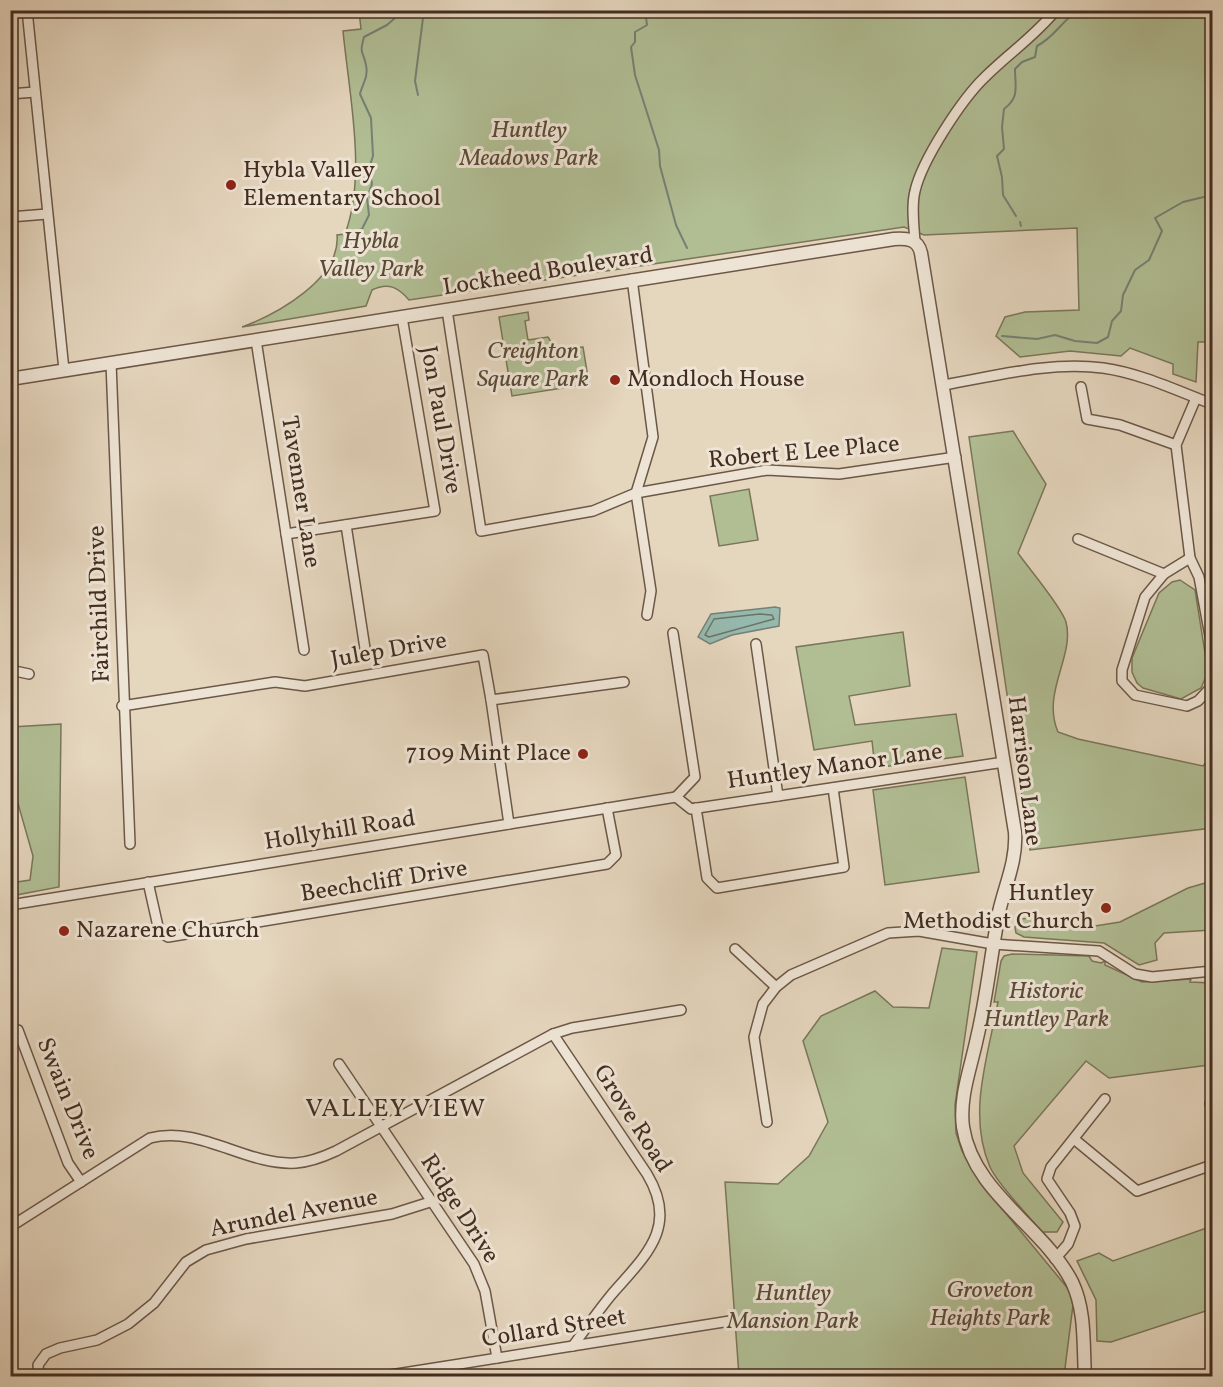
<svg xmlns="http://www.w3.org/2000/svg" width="1223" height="1387" viewBox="0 0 1223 1387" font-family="Vollkorn,serif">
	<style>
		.green { fill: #b1be94; stroke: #7a765a; stroke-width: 1.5 }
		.water { fill: #96b9ae; stroke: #758175; stroke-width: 1.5 }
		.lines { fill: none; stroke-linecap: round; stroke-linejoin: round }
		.shore { stroke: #6c7366; stroke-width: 1.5 }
		.stream { stroke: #758175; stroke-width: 2 }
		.minor-casing { stroke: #6c5747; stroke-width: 12 }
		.tertiary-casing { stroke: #6c5747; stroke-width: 15 }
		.minor { stroke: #eee4d5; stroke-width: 9 }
		.tertiary { stroke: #eee4d5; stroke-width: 12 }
		.poi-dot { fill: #8f2418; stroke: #eee4d5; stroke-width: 2 }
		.labels { text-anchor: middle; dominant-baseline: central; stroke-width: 6; stroke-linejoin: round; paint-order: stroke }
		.park-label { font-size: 24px; font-style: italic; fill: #594a36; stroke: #eee4d5 }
		.poi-label { font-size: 24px; fill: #432d1f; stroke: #eee4d5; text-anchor: start }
		.street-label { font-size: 24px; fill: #432d1f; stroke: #eee4d5 }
		.neighbourhood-label { font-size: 26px; letter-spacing: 1.5px; fill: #432d1f; stroke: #eee4d5 }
	</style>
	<rect width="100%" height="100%" fill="#e5d6be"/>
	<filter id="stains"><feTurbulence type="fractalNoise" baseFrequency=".00333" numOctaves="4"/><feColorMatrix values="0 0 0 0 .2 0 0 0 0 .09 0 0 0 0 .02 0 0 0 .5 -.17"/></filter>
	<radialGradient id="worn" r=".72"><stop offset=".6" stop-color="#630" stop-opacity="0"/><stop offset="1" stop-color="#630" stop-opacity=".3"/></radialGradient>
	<g class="green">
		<path d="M359,11H1212V342H1198L1196,382L1173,374V364L1130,348L1121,356L1070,351L1020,357L996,336L1005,317L1025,312L1079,310L1077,228L924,235L904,227L409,300C398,287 388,282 372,290L366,306L242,327C277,314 341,279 337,235L345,234C367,175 349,94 343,31L361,29Z"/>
		<path d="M528,312L529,320L525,321L528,340L548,337L560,356L570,355L573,348L583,347L589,384L512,396L499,317Z"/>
		<path d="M1013,431L1046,484L1018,553C1029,569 1061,606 1066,622C1075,656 1041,693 1058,732L1078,739L1203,766L1212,755V828L1030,850L969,437Z"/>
		<path d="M749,489L758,540L719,546L710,496Z"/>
		<path d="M1180,580L1195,590L1208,672L1201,688L1181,699L1143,688L1137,683L1132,672V658L1159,593L1172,582Z"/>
		<path d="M903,632L910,686L849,696L855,725L956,714L963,756L875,768L872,741L814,750L796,647Z"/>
		<path d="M61,724L59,887L11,896V883L30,880L33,856L11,779V727Z"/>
		<path d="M965,777L979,872L885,885L873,790Z"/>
		<path d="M1212,881V930L1164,933L1155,943L1157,960L1139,965L1104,943L1024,937L1016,933L1015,927L1021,919L1039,917L1095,926L1120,922L1188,888Z"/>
		<path d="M942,948L977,952L955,1105L956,1133L962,1151L985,1188L1070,1291L1073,1305L1064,1376H739L725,1182L778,1184L809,1156L828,1122L803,1041L821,1016L875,991L893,1007L929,1008Z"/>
		<path d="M1012,954L1089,956L1092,961L1101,963L1105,961V965L1142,982L1191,979L1190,982L1212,983V1070L1209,1065L1109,1078L1086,1061L1014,1146L1023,1173L1063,1222L1057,1232H1042C1029,1216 998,1185 990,1167C967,1114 988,1056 998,1002H994L1001,961L1004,956Z"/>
		<path d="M1212,1226V1309L1111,1342L1097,1341L1096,1300L1077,1261L1099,1253L1113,1261Z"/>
	</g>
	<path class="water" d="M775,607L780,608L779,626L732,635L710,644L698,637L711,614Z"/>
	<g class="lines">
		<path class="shore" d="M760,614L772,615L774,619L709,637L705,635L714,619Z"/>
		<g class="stream">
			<path d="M645,10L647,25L635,32V42L631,47L635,75L659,150L660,166L676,225L687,248"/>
			<path d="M418,95L415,81L424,10"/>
			<path d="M1016,216L1003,195L1002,177L997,156L1004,149L1002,127L1004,109C1020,97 1015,87 1015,69L1022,62L1035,57L1037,46C1055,37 1062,20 1079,10"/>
			<path d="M1020,222L1021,226"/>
			<path d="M353,232L362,229L369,215L367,198L372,184L369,168L373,156L371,118L360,94C362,85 369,76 366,65C363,50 359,55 364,37L387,25L404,10"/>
			<path d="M1002,336L1037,339L1055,335L1075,341L1097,343L1108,337L1112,321L1121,311L1123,295L1135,270L1149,260L1162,231L1155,218L1183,202L1212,195"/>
		</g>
		<g class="minor-casing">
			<g id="minor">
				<path d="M27,10L64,370"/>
				<path d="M10,94L35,92"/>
				<path d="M10,217L47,214"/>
				<path d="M915,242C914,225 911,207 915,191C922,160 962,99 985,77C1008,54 1035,36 1056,10"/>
				<path d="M632,279L653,437L636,493L651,591L647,615"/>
				<path d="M447,310L481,531L593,511L636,493L767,470L839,474L956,457"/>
				<path d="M256,340L304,650"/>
				<path d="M111,363L130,844"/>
				<path d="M944,385C995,376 1051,361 1103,368C1140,373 1178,391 1212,404"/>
				<path d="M1081,387L1087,419L1120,425L1176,445"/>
				<path d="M1196,398L1176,445L1190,558L1199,577L1212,647"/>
				<path d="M346,525L366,655"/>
				<path d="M286,534L435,511L402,317"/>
				<path d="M1078,539L1164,574"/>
				<path d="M1190,558L1164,574L1145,597L1122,670V681L1135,695L1187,706L1198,701L1212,686"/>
				<path d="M673,633L695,777L676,797"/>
				<path d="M756,644L778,796"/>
				<path d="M10,670L29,674"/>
				<path d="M491,700L509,824"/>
				<path d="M122,706L275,682L305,686L483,655L491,700L624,682"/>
				<path d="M676,797L691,809L1004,762"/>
				<path d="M696,808L707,878L717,888L844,867L833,788"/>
				<path d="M148,882L159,931L168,937L607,864L616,855L607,808"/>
				<path d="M10,905L676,797"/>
				<path d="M735,949L776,987"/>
				<path d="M18,1030L68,1163L81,1182"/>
				<path d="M553,1034L647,1174C679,1227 646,1255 612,1294C598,1311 586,1328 573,1346"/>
				<path d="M339,1064L474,1264L485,1291L497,1358"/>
				<path d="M1210,1103L1212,1112"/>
				<path d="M767,1122L754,1037L763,1004L776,987L791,975L888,933L919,931L993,944L1099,951L1135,974L1152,977L1212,971"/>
				<path d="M1074,1139L1137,1191L1212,1165"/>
				<path d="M10,1227L150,1138C200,1125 246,1166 296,1163C310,1162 323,1157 336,1151L553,1034L572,1028L681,1010"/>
				<path d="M1055,1259L1068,1244L1075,1226L1070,1213L1047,1179L1051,1167L1105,1099"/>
				<path d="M39,1376L38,1365L46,1354L60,1348L97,1340L128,1324L154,1303L186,1262L206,1250L246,1239L392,1214L430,1202"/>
				<path d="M384,1376L730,1321"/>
			</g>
		</g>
		<g class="tertiary-casing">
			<path id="tertiary" d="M10,379L894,239C907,238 918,239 921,253L1015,832C1017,861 1005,885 999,912C991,954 987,996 977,1038C971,1067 959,1097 963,1127C973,1193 1044,1227 1072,1282C1086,1311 1083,1346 1085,1376"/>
		</g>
		<use href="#minor" class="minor"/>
		<use href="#tertiary" class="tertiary"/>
	</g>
	<g class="poi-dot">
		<circle cx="231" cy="185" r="6"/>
		<circle cx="615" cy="380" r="6"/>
		<circle cx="583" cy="754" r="6"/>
		<circle cx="1106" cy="908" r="6"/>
		<circle cx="64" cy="931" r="6"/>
	</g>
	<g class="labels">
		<g class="park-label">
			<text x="529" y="131">Huntley<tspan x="529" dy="28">Meadows Park</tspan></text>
			<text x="371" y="242">Hybla<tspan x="371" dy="28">Valley Park</tspan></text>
			<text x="533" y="352">Creighton<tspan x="533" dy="28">Square Park</tspan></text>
			<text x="1046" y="992">Historic<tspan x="1046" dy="28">Huntley Park</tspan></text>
			<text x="990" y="1291">Groveton<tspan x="990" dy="28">Heights Park</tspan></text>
			<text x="793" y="1294">Huntley<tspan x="793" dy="28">Mansion Park</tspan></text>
		</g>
		<g class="poi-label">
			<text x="243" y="171">Hybla Valley<tspan x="243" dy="28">Elementary School</tspan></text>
			<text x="627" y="380">Mondloch House</text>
			<text x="571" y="754" text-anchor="end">7109 Mint Place</text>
			<text x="1094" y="894" text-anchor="end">Huntley<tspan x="1094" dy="28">Methodist Church</tspan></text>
			<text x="76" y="931">Nazarene Church</text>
		</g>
		<g class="street-label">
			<text transform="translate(548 272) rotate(-9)">Lockheed Boulevard</text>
			<text transform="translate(440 420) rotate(80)">Jon Paul Drive</text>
			<text transform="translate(804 453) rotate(-5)">Robert E Lee Place</text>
			<text transform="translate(300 492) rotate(81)">Tavenner Lane</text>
			<text transform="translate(100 604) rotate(-92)">Fairchild Drive</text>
			<text transform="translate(389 651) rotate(-10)">Julep Drive</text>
			<text transform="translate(835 767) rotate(-8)">Huntley Manor Lane</text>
			<text transform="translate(1024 771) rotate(83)">Harrison Lane</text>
			<text transform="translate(340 831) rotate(-9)">Hollyhill Road</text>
			<text transform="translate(384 882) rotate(-9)">Beechcliff Drive</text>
			<text transform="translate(67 1099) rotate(68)">Swain Drive</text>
			<text transform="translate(632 1119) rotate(57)">Grove Road</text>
			<text transform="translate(459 1209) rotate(57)">Ridge Drive</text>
			<text transform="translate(294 1214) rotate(-11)">Arundel Avenue</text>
			<text transform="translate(554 1329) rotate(-9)">Collard Street</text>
		</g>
		<g class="neighbourhood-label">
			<text x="396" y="1109">VALLEY VIEW</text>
		</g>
	</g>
	<rect width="1223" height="1387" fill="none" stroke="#e5d6be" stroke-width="36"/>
	<rect x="12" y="12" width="1199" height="1363" fill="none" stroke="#432d1f" stroke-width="3"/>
	<rect x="18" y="18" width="1187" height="1351" fill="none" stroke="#432d1f" stroke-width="1.5"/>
	<rect width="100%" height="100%" filter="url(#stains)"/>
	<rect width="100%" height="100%" fill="url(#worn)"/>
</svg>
